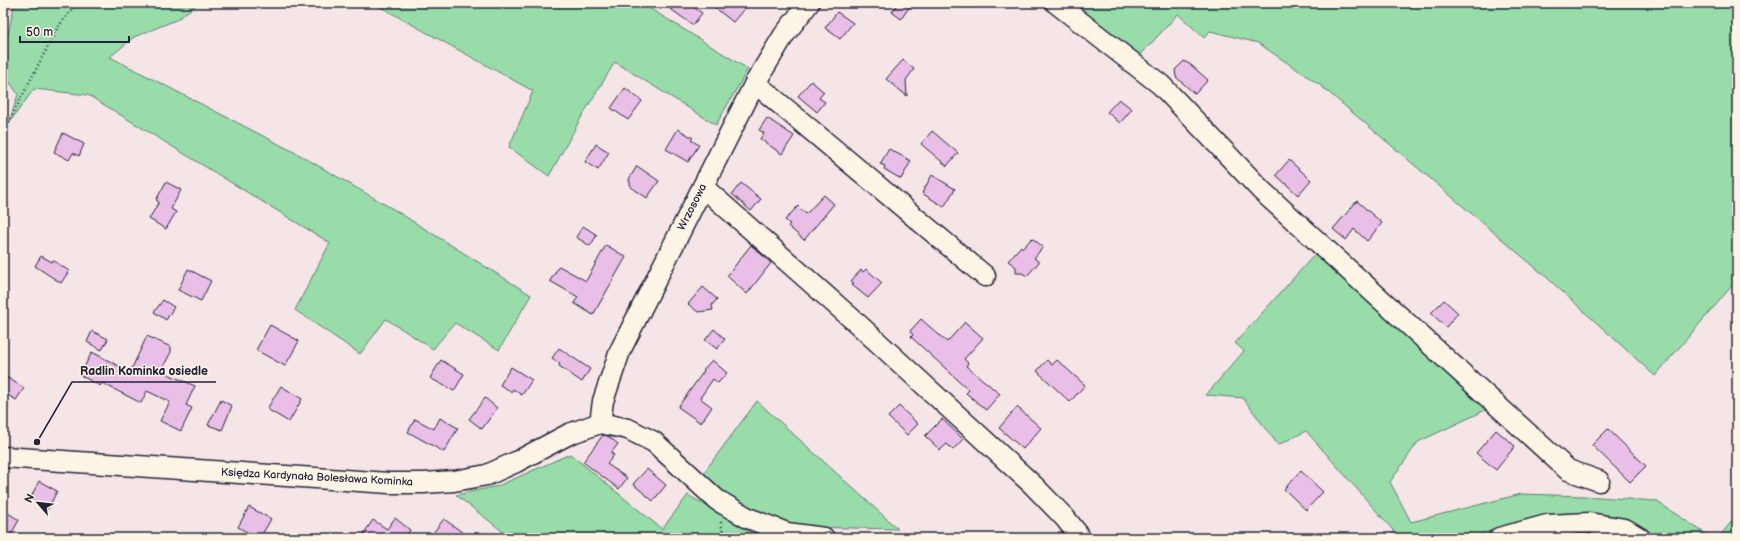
<svg xmlns="http://www.w3.org/2000/svg" width="1740" height="541" viewBox="0 0 1740 541" font-family="'Balsamiq Sans',sans-serif">
	<style>
		.green { fill: #97dca9; stroke: #5c7f72 }
		.lines { fill: none; stroke-linecap: round; stroke-linejoin: round }
		.stream { stroke: #6586a7; stroke-width: 4.5 }
		.building { fill: #e9bfe7; stroke: #22223b }
		.minor-casing { stroke: #22223b; stroke-width: 23 }
		.path { stroke: #22223b; stroke-width: 2.5; stroke-dasharray: 1 3; stroke-linecap: butt }
		.minor { stroke: #fcf5e5; stroke-width: 20 }
		.labels { text-anchor: middle; dominant-baseline: central; stroke-width: 3; stroke-linejoin: round; paint-order: stroke }
		.street-label { font-size: 11px; fill: #22223b; stroke: #fcf5e5 }
		.leader { fill: none; stroke: #22223b; stroke-width: 1.5 }
		.callout-dot { fill: #22223b; stroke: #fcf5e5; stroke-width: 1.5 }
		.callout-label { font-size: 12px; text-anchor: middle; font-weight: bold; fill: #22223b; stroke: #fcf5e5; stroke-width: 3; stroke-linejoin: round; paint-order: stroke }
	</style>
	<rect width="100%" height="100%" fill="#f6e5e6"/>
	<filter id="ink" filterUnits="userSpaceOnUse"><feTurbulence type="fractalNoise" baseFrequency=".025" numOctaves="2"/><feDisplacementMap in="SourceGraphic" scale="8" xChannelSelector="R" yChannelSelector="G"/><feConvolveMatrix kernelMatrix="1 2 1 2 8 2 1 2 1" color-interpolation-filters="sRGB"/></filter>
	<g filter="url(#ink)">
		<g class="green">
			<path d="M19,3H199L176,20L134,37L110,57L298,154L393,209L531,295L499,350L455,323L433,349L386,319L360,354L295,310L330,243L88,95L34,89L9,123L18,94L3,73V57L14,6Z"/>
			<path d="M373,3H641L748,69L716,125L615,62L582,116L549,176L509,147L533,91Z"/>
			<path d="M1066,3H1737V280L1655,376L1544,275L1320,85L1258,43L1210,31L1204,38L1178,14L1136,60Z"/>
			<path d="M1317,252L1492,407L1418,442L1390,482L1411,522L1521,494L1585,496L1656,501L1712,538H1655L1646,529L1594,516L1571,514L1536,517L1468,538H1393V530L1306,431L1278,445L1243,398L1206,395L1244,351L1235,343Z"/>
			<path d="M757,401L898,529L803,527L747,510L702,475Z"/>
			<path d="M570,454L662,529L688,495L755,535L753,538H511L456,495L498,486Z"/>
			<path d="M1737,515V538H1718Z"/>
		</g>
		<g class="lines">
			<path class="stream" d="M1731,3L1737,8"/>
		</g>
		<g class="building">
			<path d="M662,3H688L702,13L693,25Z"/>
			<path d="M709,3H749L733,22Z"/>
			<path d="M898,3H912L901,19L892,12Z"/>
			<path d="M837,12L853,23L840,39L825,28Z"/>
			<path d="M903,60L914,69L906,80L907,96L886,79Z"/>
			<path d="M1184,61L1191,65L1208,80L1195,94L1176,77L1175,70Z"/>
			<path d="M811,81L824,92L819,98L825,102L817,112L798,96Z"/>
			<path d="M625,88L642,101L628,120L611,108Z"/>
			<path d="M1119,99L1132,109L1120,123L1107,112Z"/>
			<path d="M767,118L794,136L782,154L760,139L764,133L759,130Z"/>
			<path d="M678,129L693,138L691,140L699,145L688,162L666,149Z"/>
			<path d="M932,131L958,153L947,166L921,144Z"/>
			<path d="M63,133L84,144L79,156L73,153L69,160L54,152Z"/>
			<path d="M596,144L609,152L598,170L585,162Z"/>
			<path d="M889,149L911,161L901,179L884,169L885,166L880,164Z"/>
			<path d="M1289,160L1311,180L1298,195L1276,175Z"/>
			<path d="M637,166L659,181L647,198L631,187L629,179Z"/>
			<path d="M932,175L955,189L944,207L922,193Z"/>
			<path d="M166,182L181,190L171,209L176,212L166,229L149,219L159,202L156,200Z"/>
			<path d="M741,183L761,199L751,211L732,194Z"/>
			<path d="M824,195L834,204L804,240L788,226L790,224L785,220L798,206L806,214Z"/>
			<path d="M1357,201L1382,223L1367,241L1354,229L1346,240L1333,229Z"/>
			<path d="M583,226L597,235L590,246L576,237Z"/>
			<path d="M1032,238L1043,247L1034,258L1039,262L1027,276L1022,273H1016V267L1008,261L1021,246L1023,248Z"/>
			<path d="M606,245L626,257L593,315L574,303L578,297L550,281L559,266L586,281Z"/>
			<path d="M751,245L771,263L747,294L727,276Z"/>
			<path d="M41,256L52,262L53,260L69,271L61,283L35,266Z"/>
			<path d="M188,269L211,281L201,301L178,290Z"/>
			<path d="M866,269L882,283L868,298L852,285L854,283L851,281L861,270L863,272Z"/>
			<path d="M703,287L717,299L712,305L713,310L698,312L688,304Z"/>
			<path d="M163,300L174,307L166,320L154,312Z"/>
			<path d="M1444,300L1458,313L1446,327L1431,313Z"/>
			<path d="M921,319L947,342L965,322L983,338L964,359L968,363L966,366L1000,394L986,410L966,393L969,390L911,337L913,335L910,331Z"/>
			<path d="M270,325L299,341L285,366L256,350Z"/>
			<path d="M714,329L725,339L717,349L705,340Z"/>
			<path d="M92,331L108,339L102,350L87,342Z"/>
			<path d="M147,336L171,347V352L161,371L195,386L186,405L192,408L181,431L160,421L170,402L147,391L141,403L102,383L100,386L80,375L92,352L130,372Z"/>
			<path d="M559,348L590,369L582,382L559,366L560,364L552,358Z"/>
			<path d="M441,360L464,374L454,391L430,378Z"/>
			<path d="M712,360L727,373L718,383L713,379L700,398L712,407L701,423L678,407L704,371L703,370Z"/>
			<path d="M1047,360L1052,365L1057,360L1085,385L1070,402L1037,371Z"/>
			<path d="M511,367L532,380L522,395L513,389L512,392L500,385Z"/>
			<path d="M3,375L24,388L16,400L3,392Z"/>
			<path d="M281,386L302,399L289,422L267,409Z"/>
			<path d="M485,398L497,408L482,429L469,419Z"/>
			<path d="M221,400L232,406L222,430L208,425Z"/>
			<path d="M899,406L918,424L907,435L888,417Z"/>
			<path d="M1017,407L1041,428L1023,449L999,428Z"/>
			<path d="M440,418L458,428L444,452L408,432L415,419L434,429Z"/>
			<path d="M942,419L963,439L953,450L947,444L940,450L925,436Z"/>
			<path d="M1608,429L1646,466L1630,482L1592,445Z"/>
			<path d="M1496,430L1515,446L1496,470L1476,453Z"/>
			<path d="M603,435L608,436L618,444L611,453L614,455L607,464L627,478L619,489L583,462Z"/>
			<path d="M647,469L666,485L653,501L633,484Z"/>
			<path d="M1301,471L1323,492L1306,510L1284,489Z"/>
			<path d="M39,481L57,491L48,509L32,500V495Z"/>
			<path d="M249,507L271,519L260,538H257L238,527Z"/>
			<path d="M3,510L19,520L9,538H3Z"/>
			<path d="M395,518L410,530L405,538H371L364,533L373,520L387,529Z"/>
			<path d="M444,519L470,538H440L433,533Z"/>
		</g>
		<g class="lines">
			<g class="minor-casing">
				<g id="minor">
					<path d="M1056,3L1161,85L1262,191L1568,470L1599,481"/>
					<path d="M755,83L985,276"/>
					<path d="M703,187L859,325L1033,485L1065,518L1077,533V538"/>
					<path d="M600,423L603,401L620,351L755,83L784,35L809,3"/>
					<path d="M3,457L389,483H423L454,481L487,475L516,462L569,434L600,423L628,429L654,442L717,500L748,518L787,533L824,538"/>
					<path d="M1499,538L1547,525L1589,523L1625,529L1640,538"/>
				</g>
			</g>
			<g class="path">
				<path d="M3,133L58,27L77,3"/>
				<path d="M721,522L724,538"/>
			</g>
			<use href="#minor" class="minor"/>
		</g>
	</g>
	<g class="labels">
		<g class="street-label">
			<text transform="translate(692 207) rotate(-63)">Wrzosowa</text>
			<text transform="translate(317 477) rotate(3)">Księdza Kardynała Bolesława Kominka</text>
		</g>
	</g>
	<path class="leader" d="M37 442L72 382H216"/>
	<circle class="callout-dot" cx="37" cy="442" r="4"/>
	<g class="callout-label">
		<text x="144" y="375">Radlin Kominka osiedle</text>
	</g>
	<rect width="1740" height="541" fill="none" stroke="#fcf5e5" stroke-width="16"/>
	<rect x="8" y="8" width="1724" height="525" fill="none" stroke="#22223b" stroke-width="1.5" filter="url(#ink)"/>
	<g transform="translate(38 503) rotate(298)" stroke="#fcf5e5" stroke-width="3" paint-order="stroke">
	<path d="M0-3L7 15L0 10L-7 15Z" fill="#22223b"/>
	<text y="-6" font-size="11" font-weight="bold" text-anchor="middle" fill="#22223b">N</text>
	</g>
	<path d="M20 36v6h109v-6" fill="none" stroke="#22223b" stroke-width="2"/>
	<text x="26" y="36" font-size="12" fill="#22223b" stroke="#fcf5e5" stroke-width="3" paint-order="stroke">50 m</text>
</svg>
